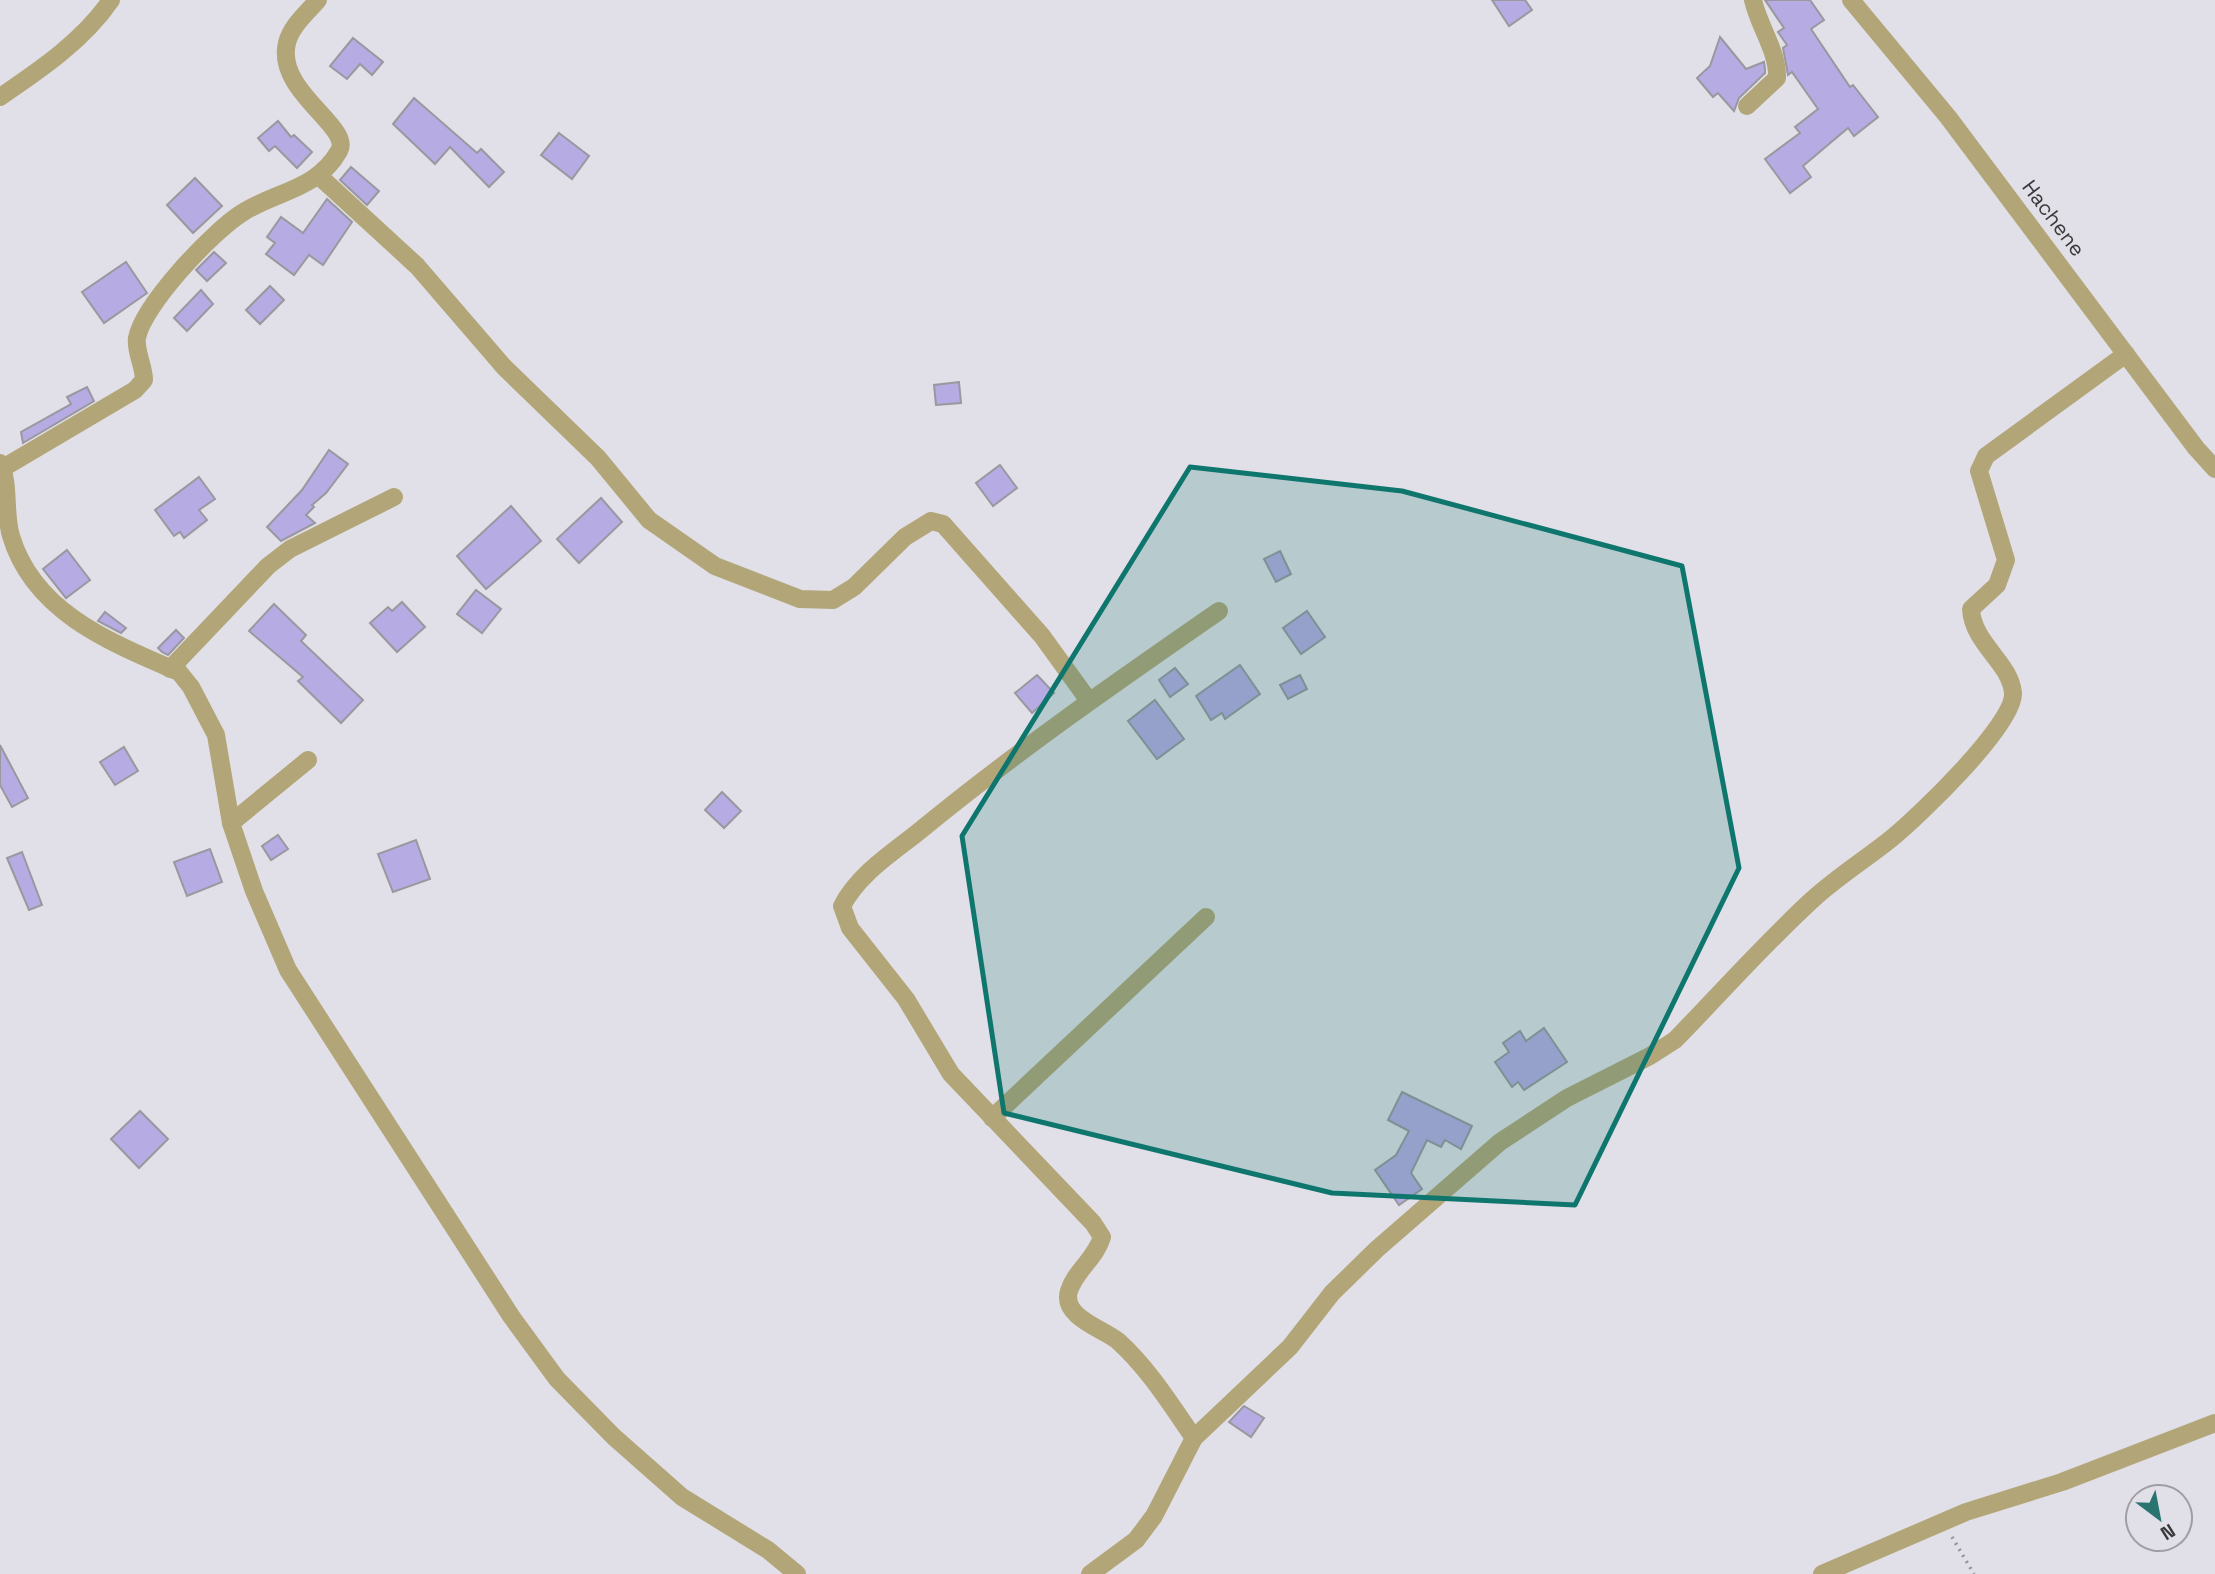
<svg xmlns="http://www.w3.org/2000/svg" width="2215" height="1574" viewBox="0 0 2215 1574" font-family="'Space Grotesk',sans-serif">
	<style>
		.building { fill: #b7abe3; stroke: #99989f; stroke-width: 2 }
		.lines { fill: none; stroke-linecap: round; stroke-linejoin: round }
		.path { stroke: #939399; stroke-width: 3.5; stroke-dasharray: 2 5; stroke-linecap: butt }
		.minor { stroke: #b2a679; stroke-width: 18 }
		.marked { fill: #0f766e; fill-opacity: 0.2; stroke: #0f766e; stroke-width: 5; stroke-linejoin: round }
		.labels { text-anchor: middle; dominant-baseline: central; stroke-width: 5; stroke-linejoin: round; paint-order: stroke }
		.street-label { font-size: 21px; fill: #3a3a3d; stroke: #e1e0e8 }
	</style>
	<rect width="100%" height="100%" fill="#e1e0e8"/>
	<g class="building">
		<path d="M1492,0H1525L1532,10L1509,26Z"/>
		<path d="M1765,0H1810L1824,20L1811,29L1850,87L1853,85L1878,117L1854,136L1848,128L1803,166L1811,177L1790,193L1765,159L1800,133L1795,127L1818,109L1792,72L1788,75L1783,48L1787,45L1778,32L1784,28Z"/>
		<path d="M1720,37L1746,69L1764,62L1765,69V73L1739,98L1734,111L1718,93L1713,97L1697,78L1710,66Z"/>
		<path d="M353,38L383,62L372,75L360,64L347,79L330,66Z"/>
		<path d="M414,98L477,153L481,149L504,172L489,187L450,147L435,164L393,124Z"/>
		<path d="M278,121L291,137L294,135L312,152L297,168L275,146L269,151L258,138Z"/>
		<path d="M559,133L589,156L572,179L541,155Z"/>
		<path d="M351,167L379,191L367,205L340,180Z"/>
		<path d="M195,178L222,206L193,233L167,205Z"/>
		<path d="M327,199L352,222L323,265L309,255L294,275L266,254L275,243L267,237L281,217L303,233Z"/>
		<path d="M214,252L226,263L207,281L196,270Z"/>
		<path d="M126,262L147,293L104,323L82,292Z"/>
		<path d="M270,286L284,300L260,324L246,310Z"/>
		<path d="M201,290L213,304L187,331L174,318Z"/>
		<path d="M959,382L961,403L936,405L934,385Z"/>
		<path d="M87,387L94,401L23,443L21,432L71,404L67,397Z"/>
		<path d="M329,450L348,464L326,493L312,505L314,507L306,515L315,523L281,541L267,527L302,490Z"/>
		<path d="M1000,465L1017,488L993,506L976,483Z"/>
		<path d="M199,477L215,499L199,510L207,520L184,538L180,532L174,536L155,510Z"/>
		<path d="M601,498L622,522L579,563L557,539Z"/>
		<path d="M511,506L541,541L486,589L457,556Z"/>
		<path d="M67,550L90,580L66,598L43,569Z"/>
		<path d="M1280,551L1291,574L1276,582L1264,559Z"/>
		<path d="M476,590L501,609L482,633L457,614Z"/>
		<path d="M402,602L425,627L397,652L370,623L388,607L392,611Z"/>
		<path d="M274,604L306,635L301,641L363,700L341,723L298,681L303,677L249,631Z"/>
		<path d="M1307,611L1325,637L1301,654L1283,628Z"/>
		<path d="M105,612L126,628L121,633L98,621Z"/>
		<path d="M176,630L184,638L168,655L162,652L158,648Z"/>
		<path d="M1240,665L1260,694L1225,719L1222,713L1211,720L1196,696Z"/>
		<path d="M1175,668L1188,684L1170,697L1159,680Z"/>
		<path d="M1037,675L1054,693L1032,713L1015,693Z"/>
		<path d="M1300,675L1307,689L1288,699L1280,685Z"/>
		<path d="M1155,700L1184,739L1157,759L1128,721Z"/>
		<path d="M0,745L28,798L12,807L0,785Z"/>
		<path d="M124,747L138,771L115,785L100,762Z"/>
		<path d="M722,792L741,811L724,828L705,810Z"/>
		<path d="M278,835L288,849L271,860L262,846Z"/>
		<path d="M416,840L430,879L393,892L378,854Z"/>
		<path d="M210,849L222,882L187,896L174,862Z"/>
		<path d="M22,852L42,905L29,910L7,858Z"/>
		<path d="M1544,1028L1567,1062L1524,1090L1518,1082L1512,1087L1495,1062L1509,1052L1503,1043L1520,1031L1526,1041Z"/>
		<path d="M1402,1092L1472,1126L1461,1149L1445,1140L1441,1147L1427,1140L1411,1173L1422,1189L1399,1205L1375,1170L1396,1155L1409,1131L1388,1120Z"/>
		<path d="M140,1111L168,1139L139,1168L111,1139Z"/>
		<path d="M1244,1406L1264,1418L1251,1437L1229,1422Z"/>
	</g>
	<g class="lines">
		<path class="path" d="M1952,1537L1974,1574"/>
		<g class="minor">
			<path d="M1851,0L1948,117L2196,448L2215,469"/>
			<path d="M0,97C40,70 84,40 111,0"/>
			<path d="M1747,106L1777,78C1778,51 1759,27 1753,0"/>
			<path d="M319,176L417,266L504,367L598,458L649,520L715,566L800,599L833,600L854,587L905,537L931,521L943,524L1042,636L1089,701"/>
			<path d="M0,463C10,484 4,513 11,536C34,613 112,643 179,672L191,687L216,735L231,823L254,891L288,970L511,1316L557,1379L614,1437L682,1497L768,1550L797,1574"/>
			<path d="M3,468L135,390L144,380C144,366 135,351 137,338C143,305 213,231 242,213C276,191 317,190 339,151C353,127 275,91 287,43C291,26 307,13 318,0"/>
			<path d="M170,669L268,566L290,549L394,497"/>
			<path d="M231,823L308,760"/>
			<path d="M992,1118L1206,917"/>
			<path d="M1194,1438C1171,1405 1149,1369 1118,1341C1104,1329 1061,1317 1069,1291C1075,1271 1096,1258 1102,1237L1093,1223L951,1074L906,999L850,928L842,906C859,873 894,852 922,829C1017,751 1118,681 1219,611"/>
			<path d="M1090,1574L1136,1540L1154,1516L1194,1438L1290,1347L1332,1293L1377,1249L1500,1142L1567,1098L1650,1056L1675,1040C1720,994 1764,944 1812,900C1837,877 1866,859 1892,838C1918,817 2015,724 2013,693C2010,662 1973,644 1971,609L1997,585L2006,560L1979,471L1986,456L2126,354"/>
			<path d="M1822,1574L1966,1512L2062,1482L2215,1423"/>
		</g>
	</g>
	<path class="marked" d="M1190,467L1402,491L1682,566L1739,868L1575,1205L1332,1193L1004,1113L962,836Z"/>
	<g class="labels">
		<g class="street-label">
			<text transform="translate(2054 218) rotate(53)">Hachene</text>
		</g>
	</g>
	<g transform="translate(2159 1518) rotate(148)"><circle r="33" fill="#e1e0e8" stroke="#9e9ea4" stroke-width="2"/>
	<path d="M0-5L12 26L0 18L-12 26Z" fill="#297370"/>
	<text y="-10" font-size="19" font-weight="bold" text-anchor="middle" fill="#3a3a3d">N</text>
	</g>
</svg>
